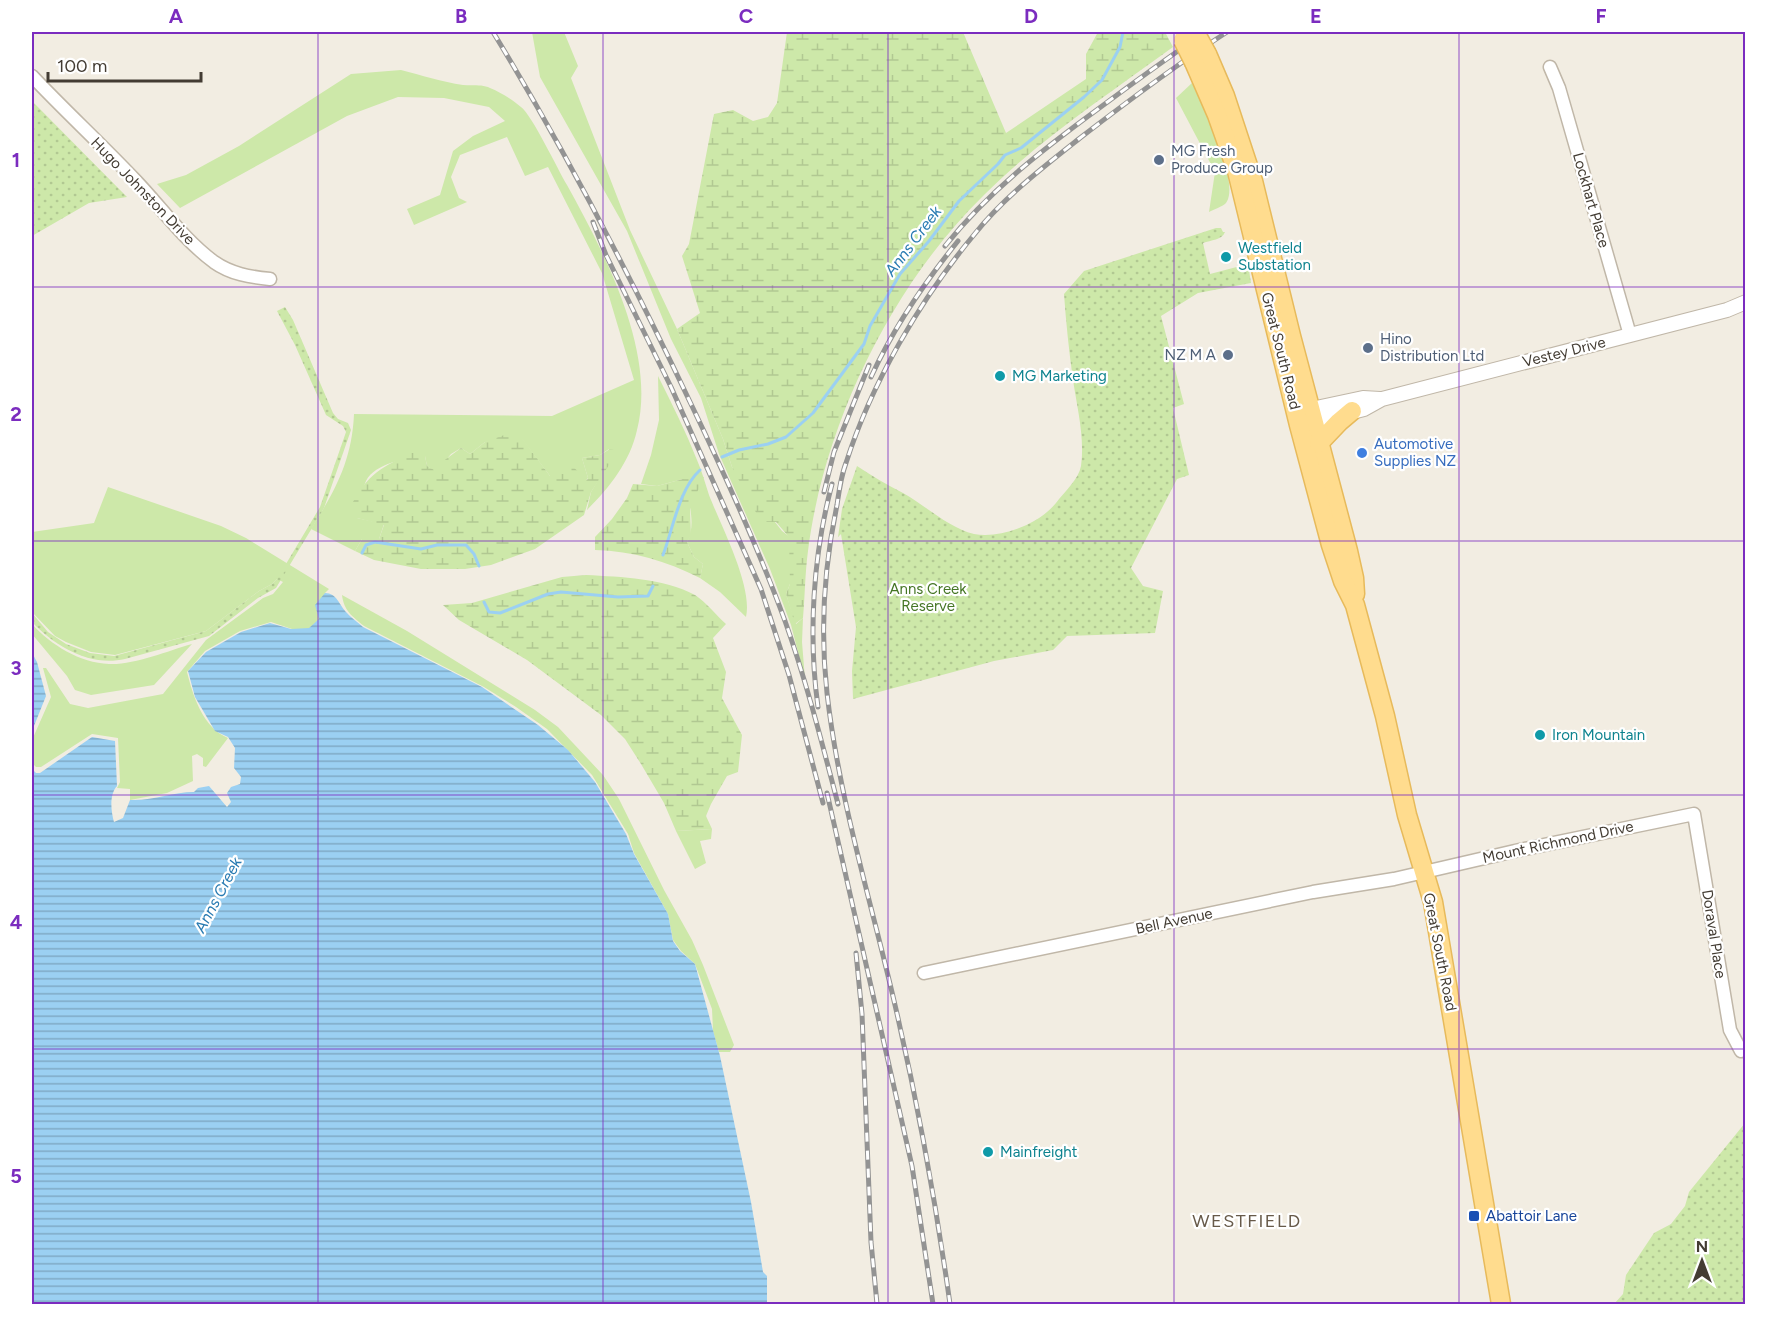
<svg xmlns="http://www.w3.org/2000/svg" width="1777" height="1336" viewBox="0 0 1777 1336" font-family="Figtree,sans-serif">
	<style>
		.green { fill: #cde8a9 }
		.wetland { fill: url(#wetland-marsh) }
		.park { fill: url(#park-dots) }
		.water { fill: url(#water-rules) }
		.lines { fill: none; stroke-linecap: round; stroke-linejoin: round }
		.stream { stroke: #9bd0f2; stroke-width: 3 }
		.minor-casing { stroke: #c0b7a8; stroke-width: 15 }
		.tertiary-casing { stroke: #c0b7a8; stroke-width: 16 }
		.primary-casing { stroke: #e7ba5b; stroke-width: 21 }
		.minor { stroke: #fff; stroke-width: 12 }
		.tertiary { stroke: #fff; stroke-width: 14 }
		.primary { stroke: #ffdc8e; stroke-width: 18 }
		.rail-casing { stroke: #939393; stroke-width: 5 }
		.rail { stroke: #fff; stroke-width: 3; stroke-dasharray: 9; stroke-linecap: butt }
		.primary-bridge-casing { stroke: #e7ba5b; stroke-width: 21; stroke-linecap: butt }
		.primary-bridge { stroke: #ffdc8e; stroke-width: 18 }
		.grid { fill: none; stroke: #7b2cbf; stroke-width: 1.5; stroke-opacity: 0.55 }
		.service-dot { fill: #5c6f8a; stroke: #fff; stroke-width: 2 }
		.culture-dot { fill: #0f9aa8; stroke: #fff; stroke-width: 2 }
		.shop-dot { fill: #3f7fe0; stroke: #fff; stroke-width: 2 }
		.transit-dot { fill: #1a4fb4; stroke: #fff; stroke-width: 2 }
		.labels { text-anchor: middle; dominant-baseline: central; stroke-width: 4.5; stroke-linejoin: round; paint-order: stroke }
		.service-label { font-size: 15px; fill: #4e5e75; stroke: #fff; text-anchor: start }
		.street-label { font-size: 15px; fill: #433c33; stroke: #fff }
		.culture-label { font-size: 15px; fill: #0d838f; stroke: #fff; text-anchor: start }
		.shop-label { font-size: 15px; fill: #366cbe; stroke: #fff; text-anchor: start }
		.park-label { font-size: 15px; fill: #457625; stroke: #fff }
		.transit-label { font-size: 15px; fill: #164399; stroke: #fff; text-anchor: start }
		.water-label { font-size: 16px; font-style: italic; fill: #297bb2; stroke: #fff }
		.quarter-label { font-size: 18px; letter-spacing: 1.5px; fill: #675a49; stroke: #fff }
		.neatline { fill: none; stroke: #7b2cbf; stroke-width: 2 }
		.grid-label { font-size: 20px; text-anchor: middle; font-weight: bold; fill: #7b2cbf }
	</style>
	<defs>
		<pattern id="wetland-marsh" width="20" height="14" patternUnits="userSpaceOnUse" patternTransform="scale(1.5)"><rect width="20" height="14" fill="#cde8a9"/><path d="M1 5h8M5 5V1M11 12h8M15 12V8" fill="none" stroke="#b1c892"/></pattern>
		<pattern id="park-dots" width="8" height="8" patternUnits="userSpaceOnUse" patternTransform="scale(1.5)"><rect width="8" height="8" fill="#cde8a9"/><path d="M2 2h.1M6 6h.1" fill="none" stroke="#b1c892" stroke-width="1.8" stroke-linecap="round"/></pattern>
		<pattern id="water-rules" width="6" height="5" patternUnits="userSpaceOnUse" patternTransform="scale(1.5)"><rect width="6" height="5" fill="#9bd0f2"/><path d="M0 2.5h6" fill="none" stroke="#80aac5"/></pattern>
	</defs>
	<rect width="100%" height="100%" fill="#f2ede2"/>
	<g class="green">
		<path d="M532,32H564L578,66L571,78L630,230L677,329L723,439L732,467L782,531L790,537V584L786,594L796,624L803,618L802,642L805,679L791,625L770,569L719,454L701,398L671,339L627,231L540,77Z"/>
		<path d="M401,70C421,75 442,82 463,85C471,86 482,84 490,88C500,92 513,100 521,107C532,115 558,170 567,185C604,252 657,352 637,430C630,462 609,488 587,510L591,492L600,477L609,449L600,455L582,458L588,478L586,480L550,476L522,439L485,442L470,454L461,448L451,454L436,472L427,466L425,456C407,458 375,463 366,481C361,492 360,507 357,518L384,524L379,539H362L355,551L311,529C335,491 352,461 354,414L552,416L634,380L602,273L548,167L525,176L507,137L460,155L451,177L459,198L467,202L414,225L407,209L440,195L453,151L473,136L505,121L489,107L444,98L398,97L347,116L180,208L157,184L186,175L239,146L351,74Z"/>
		<path d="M1192,83C1201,103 1242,185 1226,203C1222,207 1214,209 1209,212L1215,172L1176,98Z"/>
		<path d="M658,376C672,404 686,432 697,460C702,471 705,483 709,495C721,526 753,586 746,617L720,592L700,578L703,564L694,557L687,542C697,524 688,498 683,479L657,486L641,484L651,455L659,420Z"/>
		<path d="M108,487L221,526L246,538L329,589L325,593L320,619L309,629H292L271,622L240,631L205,651L187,672C193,696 203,728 228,738L206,767L203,766V758L197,754L192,756L193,781L167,793L130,800V789L117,788L120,782L118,738L92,734L41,767H36L32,763V740L51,697L43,668H46L70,704L88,708L163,694L206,640L263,598L273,594L283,582L277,579L272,584L259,591L206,631L115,655L91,652L66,642L55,636L32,612V532L94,523Z"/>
		<path d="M342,595L407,631L535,710L558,727L603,775L619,799L664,890L692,940L703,965L734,1045L730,1052H719L713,1031L712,1009L695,964L681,951L673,940L668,914L634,853L628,834L592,775L547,729L516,707L484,687L364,626C352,616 344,611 342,595Z"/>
		<path d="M32,624C51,645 80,663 109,664C135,665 167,651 192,644L154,685L91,695L75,690L67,676L32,634Z"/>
		<path d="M712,829L711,839L700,841L706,863L695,869L676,831Z"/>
	</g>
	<g class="wetland">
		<path d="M787,32H963L1006,133L1086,79V54L1098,32H1165L1173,47C1109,94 1041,138 984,195C892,285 824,423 808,551C805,573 805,596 803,618L795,624L786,594L790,584L789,537L776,522H761L732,467L723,439L677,329L700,313L682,256L689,244L714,114L733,110L753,121L768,117L777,103Z"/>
		<path d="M507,434L522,438L550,476H558L568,462L587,480L588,478L582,458L600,455L610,449L615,450V456L591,492L584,515L535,549L491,565L465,569H421L374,560L355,551L362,539H379L384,525L357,518L353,502C371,469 387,466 418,449L425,456L427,466L436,471L442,462L461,448L470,454L485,442Z"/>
		<path d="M704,477L690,508L691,535L687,542L694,557L703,564L700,578C666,561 633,551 595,550V537L612,519L627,498L633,484L657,486L683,479Z"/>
		<path d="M586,575C622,577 663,578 695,595C706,602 716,615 726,624L713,638L726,672L722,698L742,735L738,772L727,776L711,804L706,816L712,829L676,831L664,803L641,764L625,739L601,715L527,660L459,620L443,605L472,603L562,577Z"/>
	</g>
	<g class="park">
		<path d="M32,101L127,197L89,203L32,236Z"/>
		<path d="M1216,228H1221L1223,232H1225C1222,240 1211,240 1203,243L1210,274L1248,264L1251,283L1198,293L1161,316L1184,404L1173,408L1189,475L1177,479L1131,568L1143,586L1163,591L1155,633L1067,636L1053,650L994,661L853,699L852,671L856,627L841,534L838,537L842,509L857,466C872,476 887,485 903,493C926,506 949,528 974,534C1001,539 1039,524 1056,503C1064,492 1079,479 1081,466C1085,438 1077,407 1073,380C1069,351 1066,323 1064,294L1084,271Z"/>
		<path d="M285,307L293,320L333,413L338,419L348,423L351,430L324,508L276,588L258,598L209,636L125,659C90,667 56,647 32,622V613L48,632L66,644L90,653L114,656L206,631L259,591L272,584L277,579L320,507L346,432L343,426L326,415L295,345L277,311Z"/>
		<path d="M1745,1123V1304H1614L1623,1294L1626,1275L1654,1233L1671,1224L1685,1206L1689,1192Z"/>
	</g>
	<g class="water">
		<path d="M325,593C337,593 339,605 347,613C351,618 358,622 363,627L482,687L538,725L568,750L595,782L626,834L634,854L668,914L673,941L680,951L695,964L720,1056L751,1202L763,1272L767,1276V1304H32V769L36,773H40L92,737L115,741L117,786C109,795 111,811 114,822L123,818L130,800C153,801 173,792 194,792L198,788L209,786L227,807L231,802L227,793L231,787L240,784L241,777L234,768L235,748L228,737L215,731L195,697L188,671L206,652L241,632L270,623L291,629L309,628L319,619L315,605Z"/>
		<path d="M32,653L37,662L46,696L32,731Z"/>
	</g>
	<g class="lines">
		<g class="stream">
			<path d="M722,457L739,450L768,444L786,437L813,413L864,344L870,326L900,274L929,241L959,201L998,164L1005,155L1021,148L1084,97L1102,80L1120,47L1123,32"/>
			<path d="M362,553L366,545L375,542L421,549L437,545H466L474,554L479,566"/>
			<path d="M663,555C673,529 679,489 700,470"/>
			<path d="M484,602L489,612L500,613L548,594L561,592L618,597L648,596L653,586"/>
		</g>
		<g class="minor-casing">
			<g id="minor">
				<path d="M1550,67L1559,88L1630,335"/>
				<path d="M32,76C65,111 101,144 135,180C161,207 183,239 214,262C231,274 250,277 270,279"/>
				<path d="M924,973L1313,892L1394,879L1515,851L1694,814L1730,1030L1741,1051"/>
			</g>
		</g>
		<g class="tertiary-casing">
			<g id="tertiary">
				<path d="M1302,411L1363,398L1380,399"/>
				<path d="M1306,424L1364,409L1382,399L1727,310L1746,302"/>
			</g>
		</g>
		<g class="primary-casing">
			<g id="primary">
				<path d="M1207,54L1225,96L1253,181L1291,336L1348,551L1354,578L1355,594"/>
				<path d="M1194,62L1217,115L1237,171L1299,425L1331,545L1343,581L1355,605L1385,716L1407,815L1433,902L1501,1304"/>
				<path d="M1319,443L1339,422L1352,411"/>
			</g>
		</g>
		<use href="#minor" class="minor"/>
		<use href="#tertiary" class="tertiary"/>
		<use href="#primary" class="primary"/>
		<g class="rail-casing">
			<g id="rail">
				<path d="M493,32C566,152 631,277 691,404C725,475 758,547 785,621C806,680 822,743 838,804"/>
				<path d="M593,222L606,255L671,387L761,589L789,675L823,803"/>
				<path d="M945,246C988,192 1042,150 1098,109C1133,83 1169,57 1205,32"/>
				<path d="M871,377C894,327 924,283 958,241"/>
				<path d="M824,492L834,452L869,365"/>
				<path d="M818,707C808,635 813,555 832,484"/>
				<path d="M827,793L912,1166L933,1304"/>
				<path d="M856,953L862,1014L871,1242L877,1304"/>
				<path d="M950,1304C936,1204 918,1104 895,1005C871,901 839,799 827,693C820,630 824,567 837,505C839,491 841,476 846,463C871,384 920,300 973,236C1003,198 1042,168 1080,138C1128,101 1176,65 1227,32"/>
			</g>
		</g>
		<use href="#rail" class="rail"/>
		<g class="primary-bridge-casing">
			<g id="primary-bridge">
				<path d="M1195,32L1207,54"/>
				<path d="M1183,40L1194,62"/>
			</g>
		</g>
		<use href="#primary-bridge" class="primary-bridge"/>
	</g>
	<path class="grid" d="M318,32V1304M603,32V1304M888,32V1304M1174,32V1304M1459,32V1304M32,287H1746M32,541H1746M32,795H1746M32,1049H1746"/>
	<g class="service-dot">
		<circle cx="1159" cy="160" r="6"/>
		<circle cx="1368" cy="348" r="6"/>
		<circle cx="1228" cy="355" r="6"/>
	</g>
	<g class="culture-dot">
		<circle cx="1226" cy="257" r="6"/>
		<circle cx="1000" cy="376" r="6"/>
		<circle cx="1540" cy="735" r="6"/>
		<circle cx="988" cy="1152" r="6"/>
	</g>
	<circle class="shop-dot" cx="1362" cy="453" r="6"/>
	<rect class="transit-dot" x="1468" y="1210" width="12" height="12" rx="3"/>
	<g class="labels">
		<g class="service-label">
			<text x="1171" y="151">MG Fresh<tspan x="1171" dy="17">Produce Group</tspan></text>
			<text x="1380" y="339">Hino<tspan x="1380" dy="17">Distribution Ltd</tspan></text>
			<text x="1216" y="355" text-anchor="end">NZ M A</text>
		</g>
		<g class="street-label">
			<text transform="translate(143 191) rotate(46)">Hugo Johnston Drive</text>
			<text transform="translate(1591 200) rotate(74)">Lockhart Place</text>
			<text transform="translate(1281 351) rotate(76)">Great South Road</text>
			<text transform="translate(1564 352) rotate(-14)">Vestey Drive</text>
			<text transform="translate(1558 842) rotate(-12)">Mount Richmond Drive</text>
			<text transform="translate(1174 921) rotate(-12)">Bell Avenue</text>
			<text transform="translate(1714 934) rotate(81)">Doraval Place</text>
			<text transform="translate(1440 952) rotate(79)">Great South Road</text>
		</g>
		<g class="culture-label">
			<text x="1238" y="248">Westfield<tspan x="1238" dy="17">Substation</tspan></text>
			<text x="1012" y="376">MG Marketing</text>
			<text x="1552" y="735">Iron Mountain</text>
			<text x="1000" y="1152">Mainfreight</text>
		</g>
		<g class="shop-label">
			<text x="1374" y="444">Automotive<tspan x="1374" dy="17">Supplies NZ</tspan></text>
		</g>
		<g class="park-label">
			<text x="928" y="589">Anns Creek<tspan x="928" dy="17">Reserve</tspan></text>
		</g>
		<g class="transit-label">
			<text x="1486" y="1216">Abattoir Lane</text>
		</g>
		<g class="water-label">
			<text transform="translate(913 241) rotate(-53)">Anns Creek</text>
			<text transform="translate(218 895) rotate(-62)">Anns Creek</text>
		</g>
		<g class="quarter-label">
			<text x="1247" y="1221">WESTFIELD</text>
		</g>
	</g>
	<rect width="1777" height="1336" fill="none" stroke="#ffffff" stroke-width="66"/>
	<g transform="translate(1702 1261)" stroke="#ffffff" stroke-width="4.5" paint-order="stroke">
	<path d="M0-4.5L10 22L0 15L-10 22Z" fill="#433c33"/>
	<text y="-9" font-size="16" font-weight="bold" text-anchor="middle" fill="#433c33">N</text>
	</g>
	<path d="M48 72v9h153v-9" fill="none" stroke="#433c33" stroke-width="3"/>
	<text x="57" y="72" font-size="18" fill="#433c33" stroke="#ffffff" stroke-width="4.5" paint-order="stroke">100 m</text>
	<rect x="33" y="33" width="1711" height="1270" class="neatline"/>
	<g class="grid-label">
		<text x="176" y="23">A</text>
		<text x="461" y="23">B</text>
		<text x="746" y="23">C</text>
		<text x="1031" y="23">D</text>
		<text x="1316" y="23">E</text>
		<text x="1601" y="23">F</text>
		<text x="16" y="167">1</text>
		<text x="16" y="421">2</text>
		<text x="16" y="675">3</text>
		<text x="16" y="929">4</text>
		<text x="16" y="1183">5</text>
	</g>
</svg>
